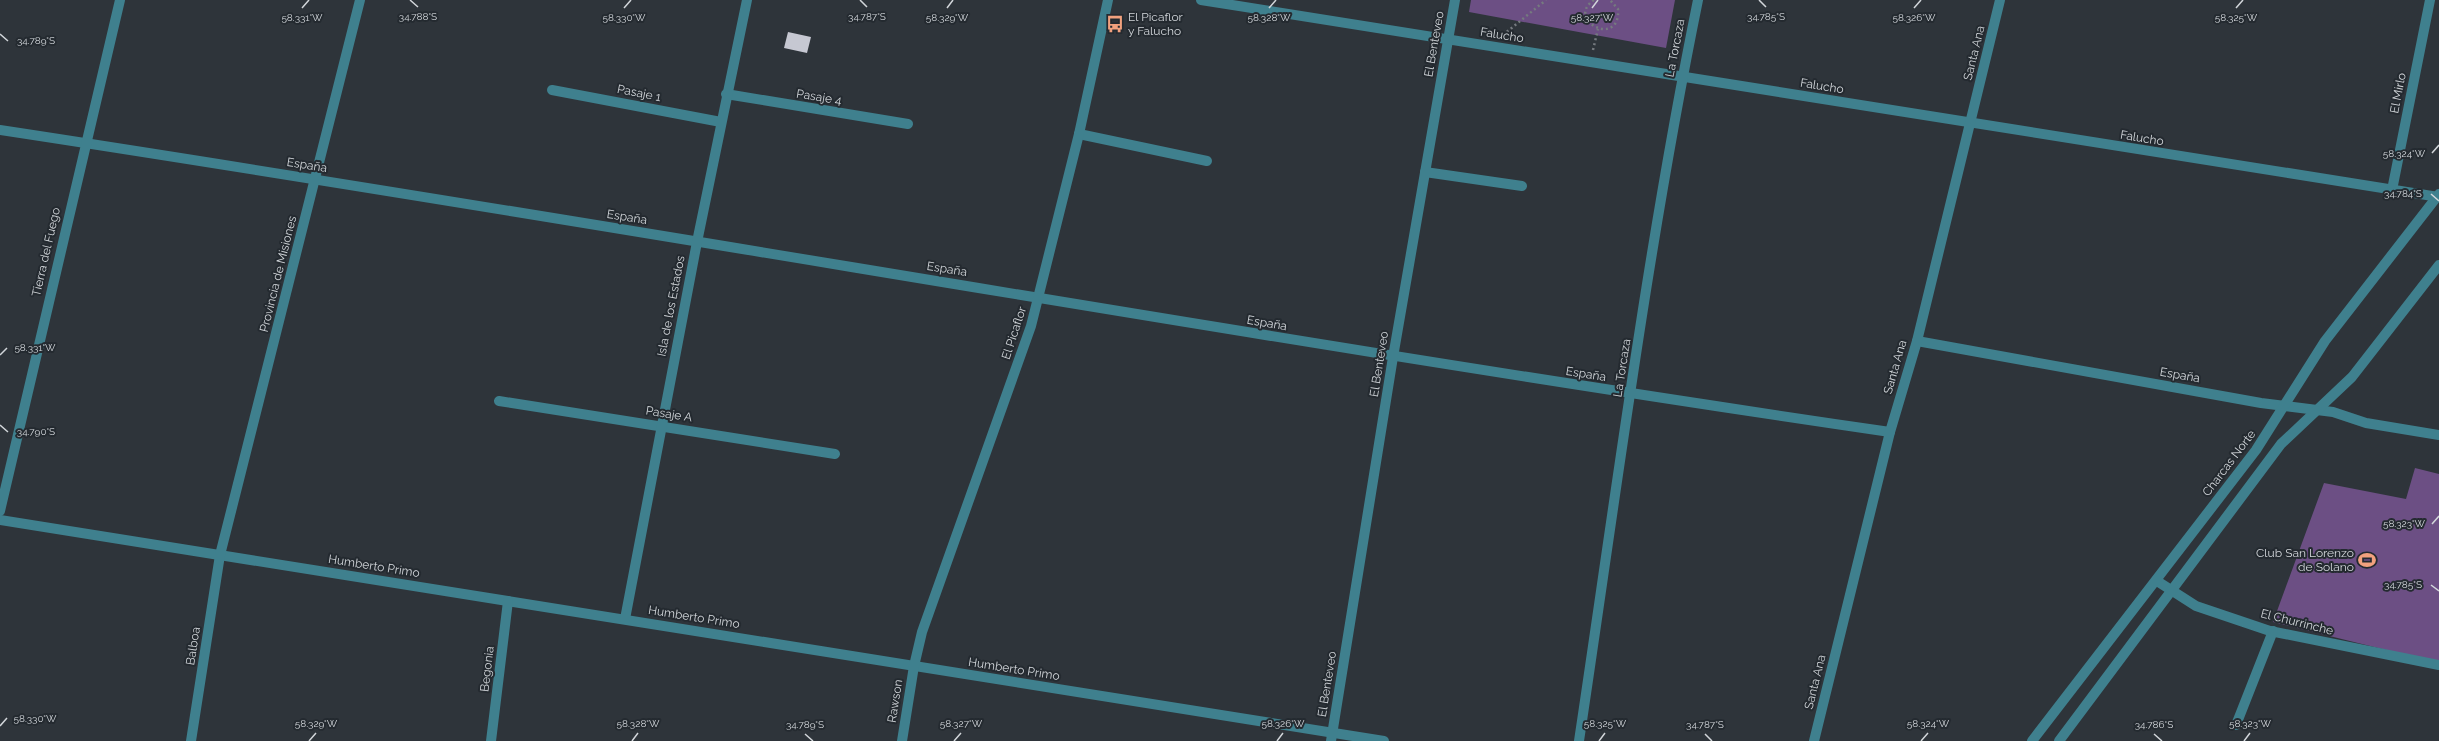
<svg xmlns="http://www.w3.org/2000/svg" width="2439" height="741" viewBox="0 0 2439 741" font-family="Raleway,sans-serif">
	<style>
		.green { fill: #6c4f84 }
		.building { fill: #c6c8d2 }
		.lines { fill: none; stroke-linecap: round; stroke-linejoin: round }
		.path { stroke: #757a7f; stroke-width: 2.5; stroke-dasharray: 2 3; stroke-linecap: butt }
		.minor { stroke: #3f808e; stroke-width: 10 }
		.ticks { fill: none; stroke: #d2d6da; stroke-width: 1.5 }
		.labels { text-anchor: middle; dominant-baseline: central; stroke-width: 4; stroke-linejoin: round; paint-order: stroke }
		.poi-label { font-size: 12px; fill: #d2d6da; stroke: #242a30; text-anchor: start }
		.street-label { font-size: 12px; fill: #d2d6da; stroke: #242a30 }
		.ticks-label { font-size: 10px; text-anchor: middle; fill: #d2d6da; stroke: #242a30; stroke-width: 4; stroke-linejoin: round; paint-order: stroke }
	</style>
	<rect width="100%" height="100%" fill="#2e343a"/>
	<g class="green">
		<path d="M1471,0H1675L1666,48L1469,12Z"/>
		<path d="M2415,468L2439,474V663L2273,622L2324,483L2406,499Z"/>
	</g>
	<path class="building" d="M788,32L811,37L807,53L784,48Z"/>
	<g class="lines">
		<g class="path">
			<path d="M1594,0C1564,20 1621,49 1618,9L1610,0"/>
			<path d="M1503,35L1546,0"/>
			<path d="M1593,50L1598,29"/>
		</g>
		<g class="minor">
			<path d="M1201,0L2439,197"/>
			<path d="M552,90L721,122"/>
			<path d="M726,94L908,124"/>
			<path d="M0,130C631,226 1259,340 1890,432"/>
			<path d="M1079,134L1207,161"/>
			<path d="M1425,172L1522,186"/>
			<path d="M2392,190L2430,0"/>
			<path d="M1917,341L2261,403L2333,412L2366,423L2439,435"/>
			<path d="M499,401L835,454"/>
			<path d="M0,511L120,0"/>
			<path d="M0,520L1384,741"/>
			<path d="M2157,581L2196,606L2270,631L2439,665"/>
			<path d="M625,619L697,242L747,0"/>
			<path d="M2236,725L2273,631"/>
			<path d="M191,741L220,555L360,0"/>
			<path d="M491,741L508,601"/>
			<path d="M902,741L914,666L922,632L1031,326L1079,134L1108,0"/>
			<path d="M1331,741L1393,357L1455,0"/>
			<path d="M1579,741C1616,494 1648,245 1698,0"/>
			<path d="M1814,741L1890,432L1917,341L2000,0"/>
			<path d="M2032,741L2256,450L2325,341L2439,194"/>
			<path d="M2059,741L2281,444L2352,377L2439,265"/>
		</g>
	</g>
	<path class="ticks" d="M410,0L418,7M860,0L867,7M1759,0L1766,7M302,8L309,0M624,8L631,0M947,8L953,0M1269,8L1276,0M1592,8L1598,0M1914,8L1921,0M2236,8L2243,0M0,34L8,41M2432,153L2439,145M2431,194L2439,201M0,355L7,348M0,425L8,432M2432,524L2439,516M2431,585L2439,591M0,726L7,718M805,734L813,741M1705,734L1712,741M2154,734L2162,741M309,741L316,733M632,741L638,733M954,741L961,733M1277,741L1283,733M1599,741L1605,733M1921,741L1928,733M2244,741L2250,733"/>
	<defs>
		<g id="bus-bare" transform="scale(1.38)"><path d="M-5-6H5V4H4V6H2V4H-2V6H-4V4H-5ZM-3.5-4V0h7V-4ZM-3.5 1.2v1.5H-2V1.2ZM2 1.2v1.5H3.5V1.2Z" fill="#f2a17e" stroke="#242a30" stroke-width="2.5" paint-order="stroke"/></g>
		<g id="stadium-bare" transform="scale(1.38)"><path d="M0-5a6.5 5 0 1 0 0 10a6.5 5 0 1 0 0-10ZM-3.5-1.8h7v3.6h-7Z" fill="#f2a17e" stroke="#242a30" stroke-width="2.5" paint-order="stroke"/></g>
	</defs>
	<g fill-rule="evenodd">
		<use href="#bus-bare" x="1115" y="24"/>
		<use href="#stadium-bare" x="2367" y="560"/>
	</g>
	<g class="labels">
		<g class="poi-label">
			<text x="1128" y="17">El Picaflor<tspan x="1128" dy="14">y Falucho</tspan></text>
			<text x="2354" y="553" text-anchor="end">Club San Lorenzo<tspan x="2354" dy="14">de Solano</tspan></text>
		</g>
		<g class="street-label">
			<text transform="translate(1502 35) rotate(9)">Falucho</text>
			<text transform="translate(1434 44) rotate(-80)">El Benteveo</text>
			<text transform="translate(1675 48) rotate(-79)">La Torcaza</text>
			<text transform="translate(1974 53) rotate(-76)">Santa Ana</text>
			<text transform="translate(1822 86) rotate(9)">Falucho</text>
			<text transform="translate(639 93) rotate(11)">Pasaje 1</text>
			<text transform="translate(2398 93) rotate(-79)">El Mirlo</text>
			<text transform="translate(819 97) rotate(9)">Pasaje 4</text>
			<text transform="translate(2142 138) rotate(9)">Falucho</text>
			<text transform="translate(307 165) rotate(9)">España</text>
			<text transform="translate(627 217) rotate(9)">España</text>
			<text transform="translate(46 252) rotate(-77)">Tierra del Fuego</text>
			<text transform="translate(947 269) rotate(9)">España</text>
			<text transform="translate(278 274) rotate(-76)">Provincia de Misiones</text>
			<text transform="translate(671 306) rotate(-79)">Isla de los Estados</text>
			<text transform="translate(1267 323) rotate(10)">España</text>
			<text transform="translate(1014 333) rotate(-72)">El Picaflor</text>
			<text transform="translate(1379 364) rotate(-81)">El Benteveo</text>
			<text transform="translate(1895 367) rotate(-74)">Santa Ana</text>
			<text transform="translate(1622 368) rotate(-81)">La Torcaza</text>
			<text transform="translate(1586 374) rotate(9)">España</text>
			<text transform="translate(2180 375) rotate(10)">España</text>
			<text transform="translate(669 414) rotate(9)">Pasaje A</text>
			<text transform="translate(2229 463) rotate(-53)">Charcas Norte</text>
			<text transform="translate(374 566) rotate(9)">Humberto Primo</text>
			<text transform="translate(694 617) rotate(9)">Humberto Primo</text>
			<text transform="translate(2297 622) rotate(14)">El Churrinche</text>
			<text transform="translate(193 646) rotate(-81)">Balboa</text>
			<text transform="translate(487 669) rotate(-83)">Begonia</text>
			<text transform="translate(1014 669) rotate(9)">Humberto Primo</text>
			<text transform="translate(1815 682) rotate(-76)">Santa Ana</text>
			<text transform="translate(1327 684) rotate(-81)">El Benteveo</text>
			<text transform="translate(895 701) rotate(-81)">Rawson</text>
		</g>
	</g>
	<g class="ticks-label">
		<text x="418" y="20">34.788°S</text>
		<text x="867" y="20">34.787°S</text>
		<text x="1766" y="20">34.785°S</text>
		<text x="302" y="21">58.331°W</text>
		<text x="624" y="21">58.330°W</text>
		<text x="947" y="21">58.329°W</text>
		<text x="1914" y="21">58.326°W</text>
		<text x="2236" y="21">58.325°W</text>
		<text x="1269" y="21">58.328°W</text>
		<text x="1592" y="21">58.327°W</text>
		<text x="36" y="44">34.789°S</text>
		<text x="2404" y="157">58.324°W</text>
		<text x="2403" y="197">34.784°S</text>
		<text x="35" y="351">58.331°W</text>
		<text x="36" y="435">34.790°S</text>
		<text x="2404" y="527">58.323°W</text>
		<text x="2403" y="588">34.785°S</text>
		<text x="35" y="722">58.330°W</text>
		<text x="316" y="727">58.329°W</text>
		<text x="638" y="727">58.328°W</text>
		<text x="961" y="727">58.327°W</text>
		<text x="1283" y="727">58.326°W</text>
		<text x="1605" y="727">58.325°W</text>
		<text x="1928" y="727">58.324°W</text>
		<text x="2250" y="727">58.323°W</text>
		<text x="805" y="728">34.789°S</text>
		<text x="1705" y="728">34.787°S</text>
		<text x="2154" y="728">34.786°S</text>
	</g>
</svg>
